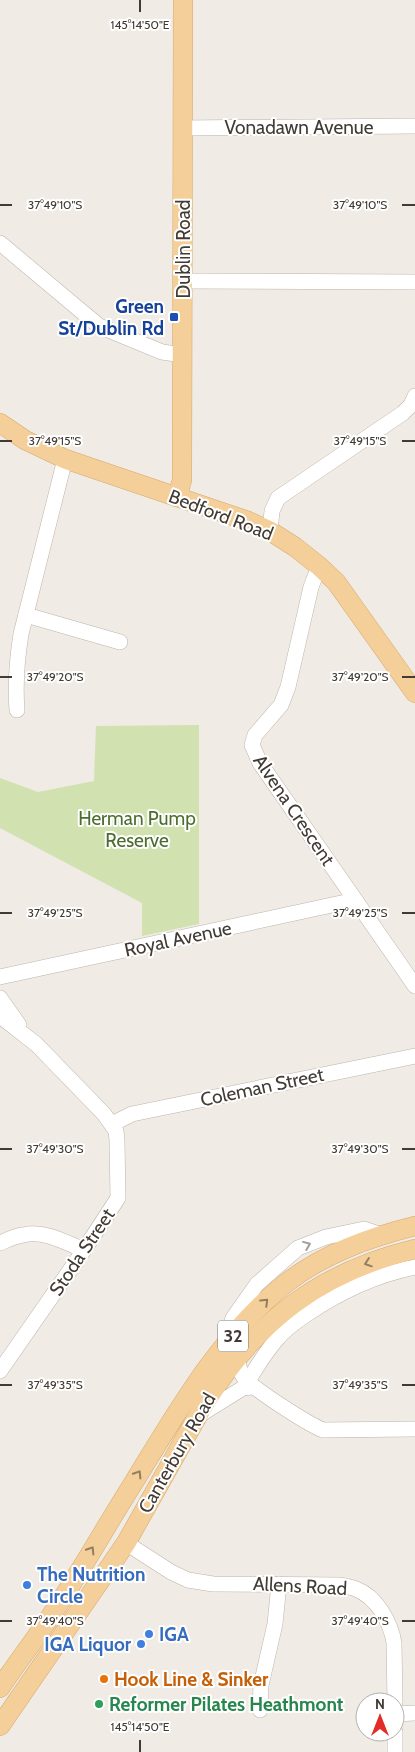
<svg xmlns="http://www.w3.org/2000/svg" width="415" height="1752" viewBox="0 0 415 1752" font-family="Cabin,sans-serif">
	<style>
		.green { fill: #d1e1b0 }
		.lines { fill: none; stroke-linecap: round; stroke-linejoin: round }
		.minor-casing { stroke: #bdb4ab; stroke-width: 16 }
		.major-casing { stroke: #d7a96b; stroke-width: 20 }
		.minor { stroke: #fff; stroke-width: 15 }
		.major { stroke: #f4cf99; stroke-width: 19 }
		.oneway { stroke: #a09d9a }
		.oneway2 { stroke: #927e61 }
		.ticks { fill: none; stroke: #413b34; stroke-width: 2 }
		.transit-dot { fill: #1a4fb4; stroke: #fff; stroke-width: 2 }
		.shop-dot { fill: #3f7fe0; stroke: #fff; stroke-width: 2 }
		.food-dot { fill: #e8710a; stroke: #fff; stroke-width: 2 }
		.leisure-dot { fill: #2e9e5b; stroke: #fff; stroke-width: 2 }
		.labels { text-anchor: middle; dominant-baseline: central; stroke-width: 4; stroke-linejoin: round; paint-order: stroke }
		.shield { fill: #fff; stroke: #7a7671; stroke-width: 1 }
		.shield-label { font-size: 18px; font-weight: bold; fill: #413b34 }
		.street-label { font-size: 19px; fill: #413b34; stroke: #fff }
		.transit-label { font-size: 19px; font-weight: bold; fill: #164399; stroke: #fff; text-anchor: end }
		.park-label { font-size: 19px; fill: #4d6d2e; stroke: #fff }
		.shop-label { font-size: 19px; font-weight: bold; fill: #366cbe; stroke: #fff; text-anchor: start }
		.food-label { font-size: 19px; font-weight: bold; fill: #c56008; stroke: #fff; text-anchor: start }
		.leisure-label { font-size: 19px; font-weight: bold; fill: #27864d; stroke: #fff; text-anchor: start }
		.ticks-label { font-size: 12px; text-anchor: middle; fill: #413b34; stroke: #fff; stroke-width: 4; stroke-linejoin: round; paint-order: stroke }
	</style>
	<rect width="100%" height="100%" fill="#f0ebe4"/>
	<path class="green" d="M199,725V924L142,936V903L0,828V778L38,792L94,781L96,726Z"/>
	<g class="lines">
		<g class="minor-casing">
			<g id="minor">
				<path d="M182,128L415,126"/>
				<path d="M0,243L99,326L162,352L183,355"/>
				<path d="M183,281L415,282"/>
				<path d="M270,531L272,511L278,498L403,413L411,405L415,396"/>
				<path d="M319,566L311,587L288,687L281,705L255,735L252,745L260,763L415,986"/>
				<path d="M26,615L120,642"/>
				<path d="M17,710C15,685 17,659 21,634L65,459"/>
				<path d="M0,977L355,900"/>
				<path d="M0,998L19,1025"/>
				<path d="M0,1016L36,1044L104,1114L116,1131L117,1140L118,1198L84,1250L0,1371"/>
				<path d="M112,1124L132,1114L415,1056"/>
				<path d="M0,1243C7,1240 15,1236 23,1235C44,1230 65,1242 84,1250"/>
				<path d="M226,1341L233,1318L257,1284L298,1248L326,1237L364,1229L382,1235"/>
				<path d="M237,1357C238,1364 239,1370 243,1376C251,1388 308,1424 323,1430L415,1429"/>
				<path d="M243,1388C255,1371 264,1353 278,1338C286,1328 297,1321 307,1314C341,1291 375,1275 415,1267"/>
				<path d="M198,1416L243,1388L252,1387"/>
				<path d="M126,1543L171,1572L188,1580L213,1584L340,1585C345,1586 351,1587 356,1589C377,1597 391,1623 394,1643L395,1702"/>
				<path d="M260,1710L261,1685L275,1624L279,1584"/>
				<path d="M395,1714L415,1713"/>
				<path d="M395,1732V1752"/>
			</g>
		</g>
		<g class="major-casing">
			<g id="major">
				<path d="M0,423L25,440L65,459L248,521L270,531L295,547L319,566L336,582L415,693"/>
				<path d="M177,497L182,480L183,0"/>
				<path d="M0,1688C16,1664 34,1641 50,1617C80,1573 106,1526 134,1482C177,1412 220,1336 285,1284C323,1254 368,1238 415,1226"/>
				<path d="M0,1726L126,1543L206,1401C258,1320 320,1272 415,1249"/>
			</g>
		</g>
		<use href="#minor" class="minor"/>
		<use href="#major" class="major"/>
	</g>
	<defs><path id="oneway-chevron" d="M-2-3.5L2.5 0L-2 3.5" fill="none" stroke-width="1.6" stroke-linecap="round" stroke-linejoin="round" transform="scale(1.25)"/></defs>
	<use class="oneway" href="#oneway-chevron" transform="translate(307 1245) rotate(-22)"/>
	<g class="oneway2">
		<use href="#oneway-chevron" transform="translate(368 1263) rotate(161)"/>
		<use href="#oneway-chevron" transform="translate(265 1302) rotate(-44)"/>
		<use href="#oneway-chevron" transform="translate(138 1474) rotate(-58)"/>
		<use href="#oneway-chevron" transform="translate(91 1550) rotate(-58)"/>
	</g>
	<path class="ticks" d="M140,0V12M0,205H12M402,205H415M0,441H12M402,441H415M0,677H12M402,677H415M0,913H12M402,913H415M0,1149H12M402,1149H415M0,1385H12M402,1385H415M0,1621H12M402,1621H415M140,1740V1752"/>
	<rect class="transit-dot" x="169" y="312" width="10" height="10" rx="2.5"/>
	<g class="shop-dot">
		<circle cx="27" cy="1585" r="5"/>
		<circle cx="149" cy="1634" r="5"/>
		<circle cx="141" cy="1644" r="5"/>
	</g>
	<circle class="food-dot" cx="104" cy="1679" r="5"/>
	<circle class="leisure-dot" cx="99" cy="1704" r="5"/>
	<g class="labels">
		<rect class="shield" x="218" y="1320.5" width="30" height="31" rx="4"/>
		<g class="shield-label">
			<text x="233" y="1336">32</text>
		</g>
		<g class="street-label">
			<text x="299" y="127">Vonadawn Avenue</text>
			<text transform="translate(183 249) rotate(-90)">Dublin Road</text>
			<text transform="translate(221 515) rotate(21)">Bedford Road</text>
			<text transform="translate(294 810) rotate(56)">Alvena Crescent</text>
			<text transform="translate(178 939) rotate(-12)">Royal Avenue</text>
			<text transform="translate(262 1087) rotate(-12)">Coleman Street</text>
			<text transform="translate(82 1252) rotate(-56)">Stoda Street</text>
			<text transform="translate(177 1453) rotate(-60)">Canterbury Road</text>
			<text transform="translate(300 1586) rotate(3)">Allens Road</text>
		</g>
		<g class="transit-label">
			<text x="164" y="306">Green<tspan x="164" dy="22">St/Dublin Rd</tspan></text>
		</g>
		<g class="park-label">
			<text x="137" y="818">Herman Pump<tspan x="137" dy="22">Reserve</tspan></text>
		</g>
		<g class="shop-label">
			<text x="37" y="1574">The Nutrition<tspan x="37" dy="22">Circle</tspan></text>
			<text x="159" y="1634">IGA</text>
			<text x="131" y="1644" text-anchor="end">IGA Liquor</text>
		</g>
		<g class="food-label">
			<text x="114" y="1679">Hook Line &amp; Sinker</text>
		</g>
		<g class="leisure-label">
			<text x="109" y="1704">Reformer Pilates Heathmont</text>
		</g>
	</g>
	<g class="ticks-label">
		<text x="140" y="29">145°14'50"E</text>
		<text x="55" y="209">37°49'10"S</text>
		<text x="360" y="209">37°49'10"S</text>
		<text x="55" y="445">37°49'15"S</text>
		<text x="360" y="445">37°49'15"S</text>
		<text x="55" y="681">37°49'20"S</text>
		<text x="360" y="681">37°49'20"S</text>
		<text x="55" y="917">37°49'25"S</text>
		<text x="360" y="917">37°49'25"S</text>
		<text x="55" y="1153">37°49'30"S</text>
		<text x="360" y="1153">37°49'30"S</text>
		<text x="55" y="1389">37°49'35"S</text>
		<text x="360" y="1389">37°49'35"S</text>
		<text x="55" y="1625">37°49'40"S</text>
		<text x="360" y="1625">37°49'40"S</text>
		<text x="140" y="1731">145°14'50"E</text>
	</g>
	<g transform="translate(380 1717)"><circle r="24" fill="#ffffff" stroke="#b3b1ae"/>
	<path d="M0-4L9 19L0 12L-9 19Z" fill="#e42c27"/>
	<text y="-8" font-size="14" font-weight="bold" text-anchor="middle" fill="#413b34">N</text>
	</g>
</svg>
